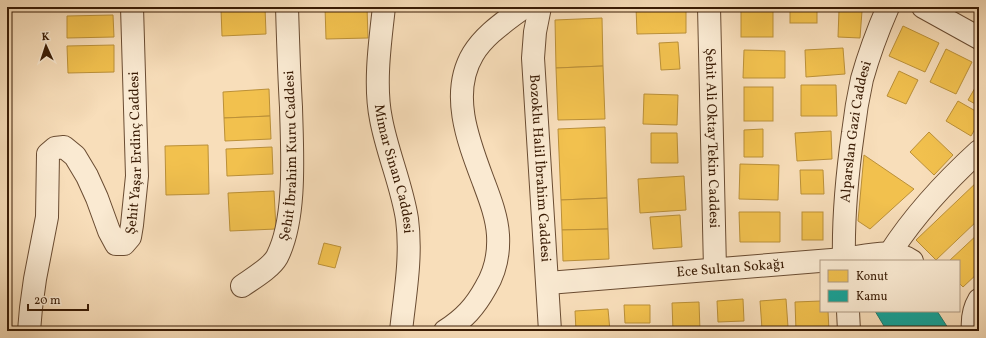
<svg xmlns="http://www.w3.org/2000/svg" width="986" height="338" viewBox="0 0 986 338" font-family="Vollkorn,serif">
	<style>
		.homes { fill: #f2c14e; stroke: #bb9038 }
		.public { fill: #17a398; stroke: #227a6c }
		.lines { fill: none; stroke-linecap: round; stroke-linejoin: round }
		.minor-casing { stroke: #6a4c32; stroke-width: 24 }
		.minor { stroke: #faead2; stroke-width: 22 }
		.labels { text-anchor: middle; dominant-baseline: central; stroke-width: 4; stroke-linejoin: round; paint-order: stroke }
		.street-label { font-size: 14px; fill: #3a1c05; stroke: #faead2 }
	</style>
	<rect width="100%" height="100%" fill="#f8deba"/>
	<filter id="stains"><feTurbulence type="fractalNoise" baseFrequency=".005" numOctaves="4"/><feColorMatrix values="0 0 0 0 .2 0 0 0 0 .09 0 0 0 0 .02 0 0 0 .5 -.17"/></filter>
	<radialGradient id="worn" r=".72"><stop offset=".6" stop-color="#630" stop-opacity="0"/><stop offset="1" stop-color="#630" stop-opacity=".3"/></radialGradient>
	<g class="homes">
		<path d="M265,7L266,34L222,36L221,9Z"/>
		<path d="M325,7H367L368,38L326,39Z"/>
		<path d="M636,7H686V33L637,34Z"/>
		<rect x="741" y="7" width="32" height="30"/>
		<rect x="790" y="7" width="27" height="16"/>
		<path d="M839,10L862,11L860,38L838,37Z"/>
		<path d="M113,15L114,37L67,38V16Z"/>
		<path d="M602,18L603,66L556,68L555,20Z"/>
		<path d="M903,26L939,43L925,72L889,56Z"/>
		<path d="M678,42L680,69L661,70L659,43Z"/>
		<path d="M114,45V72L68,73L67,46Z"/>
		<path d="M843,48L845,74L806,77L805,50Z"/>
		<path d="M946,49L972,62L956,94L930,82Z"/>
		<path d="M744,50L785,51V78H743Z"/>
		<path d="M603,66L605,119L558,120L556,68Z"/>
		<path d="M899,71L918,80L906,104L887,96Z"/>
		<path d="M979,81V106L968,100Z"/>
		<path d="M801,85H836L837,116H801Z"/>
		<rect x="744" y="87" width="29" height="34"/>
		<path d="M269,89L270,116L224,118L223,92Z"/>
		<path d="M644,94L678,95L677,125L643,124Z"/>
		<path d="M958,101L979,113V122L971,136L946,121Z"/>
		<path d="M270,116L271,139L225,141L224,118Z"/>
		<path d="M605,127L607,198L561,200L558,129Z"/>
		<path d="M763,129V157H744V130Z"/>
		<path d="M831,131L832,159L797,161L795,133Z"/>
		<path d="M929,132L953,155L934,175L910,152Z"/>
		<path d="M651,133H677L678,163H651Z"/>
		<path d="M208,145L209,194L166,195L165,146Z"/>
		<path d="M272,147L273,174L227,176L226,149Z"/>
		<path d="M864,155L914,189L870,229L858,221Z"/>
		<path d="M740,164L779,165L778,200L739,199Z"/>
		<path d="M800,170H823L824,194H801Z"/>
		<path d="M684,176L686,210L640,213L638,179Z"/>
		<path d="M979,180V219L936,260L916,240Z"/>
		<path d="M274,191L276,229L230,231L228,193Z"/>
		<path d="M607,198L608,229L562,230L561,200Z"/>
		<path d="M739,212H780V242H740Z"/>
		<rect x="802" y="212" width="21" height="28"/>
		<path d="M680,215L682,247L653,249L650,217Z"/>
		<path d="M608,229L609,259L563,261L562,230Z"/>
		<path d="M979,233V272L963,287L959,283V261H949Z"/>
		<path d="M324,243L341,247L335,268L318,264Z"/>
		<path d="M743,299L744,321L718,322L717,301Z"/>
		<path d="M786,299L788,327L762,329L760,301Z"/>
		<path d="M821,301V311H828L829,331H796L795,302Z"/>
		<path d="M699,302L700,331H673L672,303Z"/>
		<path d="M624,305H650V323H625Z"/>
		<path d="M608,309L610,331H576L575,311Z"/>
	</g>
	<path class="public" d="M875,311H937L950,331H887Z"/>
	<g class="lines">
		<g class="minor-casing">
			<g id="minor">
				<path id="s1" d="M384,7C380,42 374,85 381,119C387,152 402,186 407,219C412,256 405,294 401,331"/>
				<path id="s2" d="M540,7L535,32L533,58L550,331"/>
				<path id="s3" d="M709,7L715,269"/>
				<path d="M923,7L979,38"/>
				<path d="M890,253C915,214 945,182 979,151"/>
				<path id="s4" d="M844,261C843,218 847,175 853,133C855,115 858,97 862,79C869,54 878,30 888,7"/>
				<path id="s5" d="M548,283L844,259C866,256 893,247 912,261"/>
				<path id="s6" d="M242,286C252,279 271,268 277,257C297,218 292,150 291,107C289,74 288,40 287,7"/>
				<path d="M848,311L849,331"/>
				<path id="s7" d="M29,331L31,308L35,279L47,217L48,154L55,148L64,147L75,156L87,176L97,198L109,231L116,244H124L130,237L132,225L137,176L132,7"/>
				<path d="M445,331C464,319 475,307 486,287C495,272 499,253 498,235C497,217 490,199 484,183C469,143 449,94 473,54C485,34 506,21 524,7"/>
				<path d="M973,331C972,320 973,310 979,300"/>
			</g>
		</g>
		<use href="#minor" class="minor"/>
	</g>
	<g class="labels">
		<g class="street-label">
			<text stroke="none"><textPath href="#s4" startOffset="130">Alparslan Gazi Caddesi</textPath></text>
			<text stroke="none"><textPath href="#s3" startOffset="131">Şehit Ali Oktay Tekin Caddesi</textPath></text>
			<text stroke="none"><textPath href="#s7" startOffset="410">Şehit Yaşar Erdinç Caddesi</textPath></text>
			<text stroke="none"><textPath href="#s6" startOffset="149">Şehit İbrahim Kuru Caddesi</textPath></text>
			<text stroke="none"><textPath href="#s1" startOffset="164">Mimar Sinan Caddesi</textPath></text>
			<text stroke="none"><textPath href="#s2" startOffset="162">Bozoklu Halil İbrahim Caddesi</textPath></text>
			<text stroke="none"><textPath href="#s5" startOffset="183">Ece Sultan Sokağı</textPath></text>
		</g>
	</g>
	<rect width="986" height="338" fill="none" stroke="#f8deba" stroke-width="24"/>
	<rect x="8" y="8" width="970" height="322" fill="none" stroke="#3a1c05" stroke-width="2"/>
	<rect x="12" y="12" width="962" height="314" fill="none" stroke="#3a1c05"/>
	<rect x="820" y="260" width="140" height="52" fill="#faead2" stroke="#ad9880"/>
	<rect x="828" y="270" width="20" height="12" fill="#f2c14e" stroke="#ad9880"/>
	<text x="856" y="280" font-size="12" fill="#3a1c05">Konut</text>
	<rect x="828" y="290" width="20" height="12" fill="#17a398" stroke="#ad9880"/>
	<text x="856" y="300" font-size="12" fill="#3a1c05">Kamu</text>
	<g transform="translate(46 46) rotate(357)" stroke="#faead2" stroke-width="3" paint-order="stroke">
	<path d="M0-3L7 15L0 10L-7 15Z" fill="#3a1c05"/>
	<text y="-6" font-size="11" font-weight="bold" text-anchor="middle" fill="#3a1c05">K</text>
	</g>
	<path d="M28 304v6h60v-6" fill="none" stroke="#3a1c05" stroke-width="2"/>
	<text x="34" y="304" font-size="12" fill="#3a1c05" stroke="#faead2" stroke-width="3" paint-order="stroke">20 m</text>
	<rect width="100%" height="100%" filter="url(#stains)"/>
	<rect width="100%" height="100%" fill="url(#worn)"/>
</svg>
